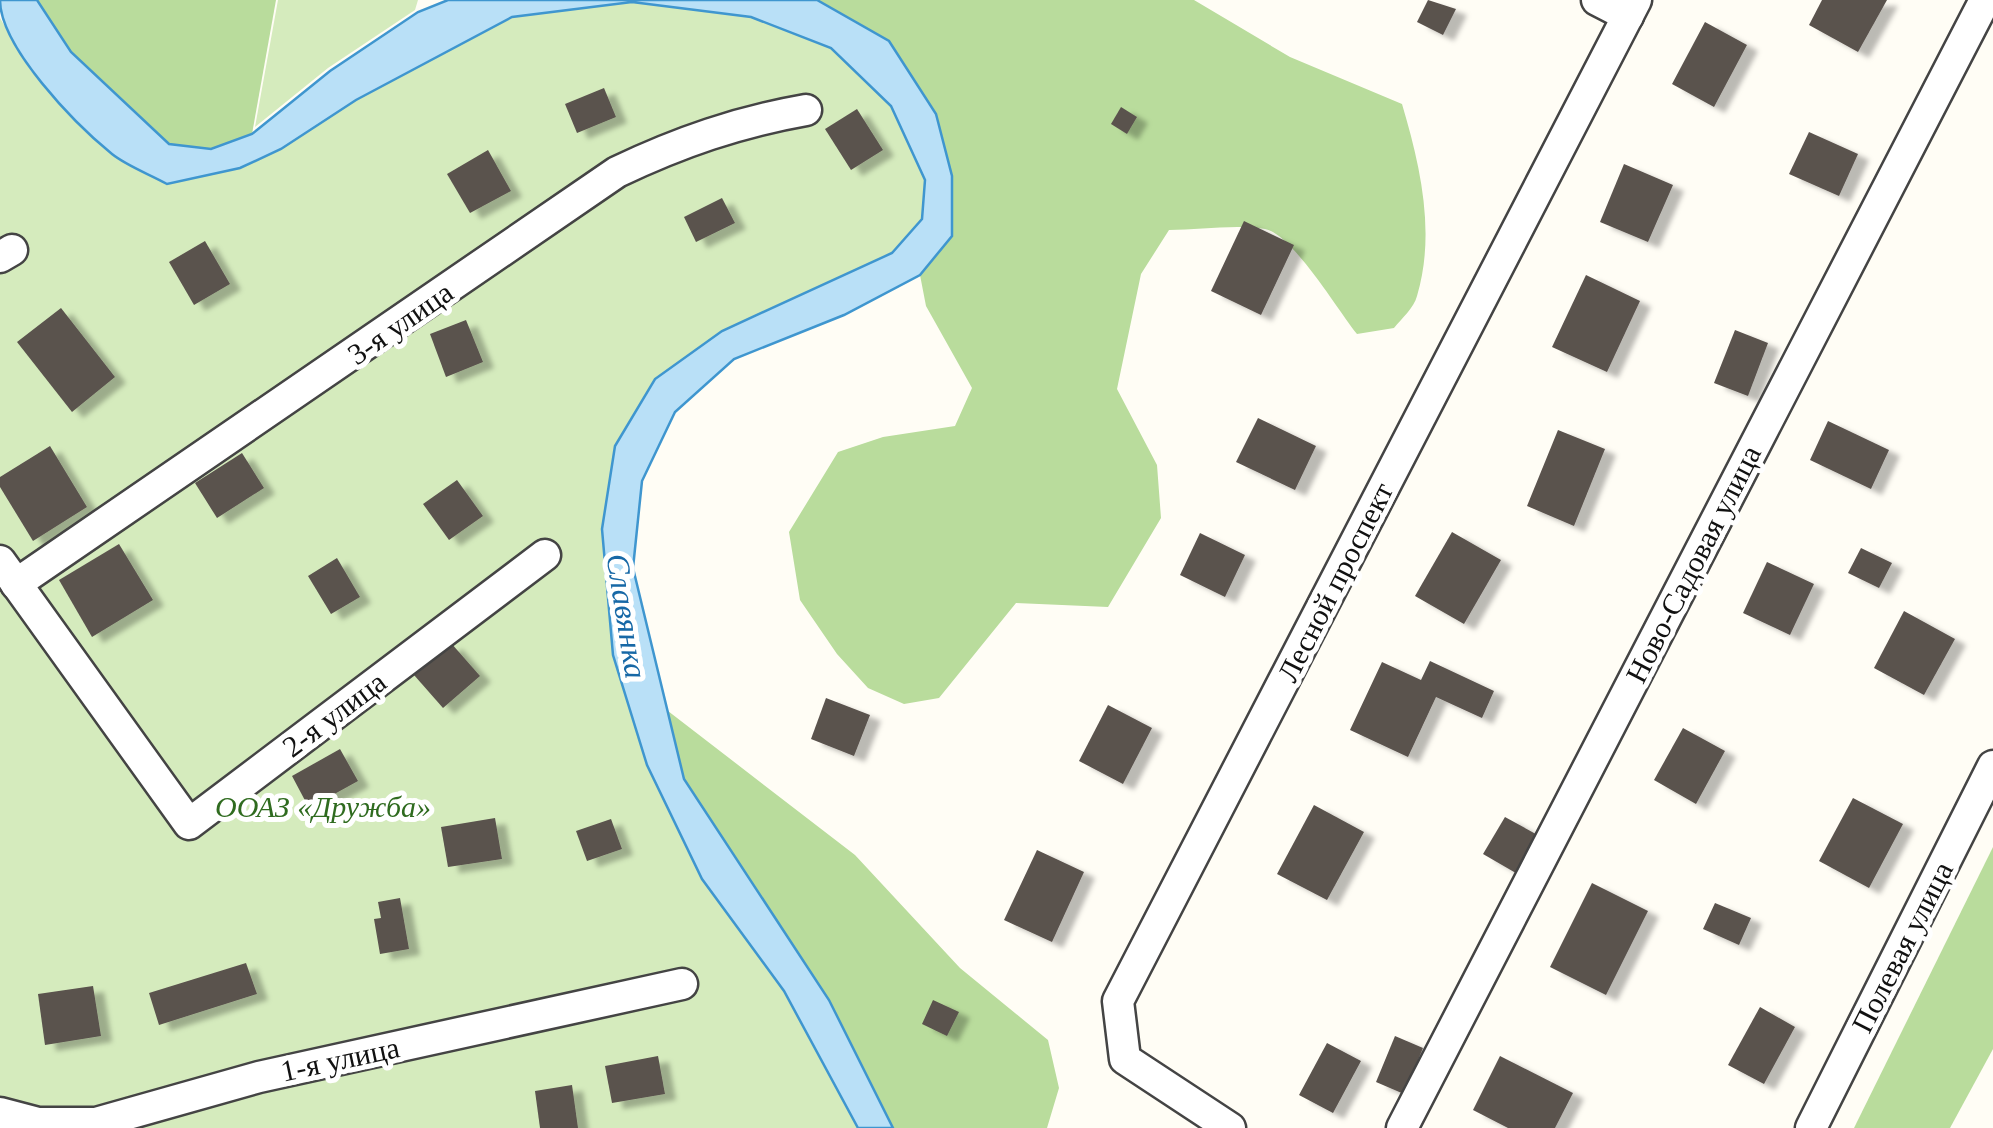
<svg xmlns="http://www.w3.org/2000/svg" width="1993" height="1128" viewBox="0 0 1993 1128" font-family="Georgia,serif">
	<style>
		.green { fill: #d5ebbd }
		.forest { fill: #b9dc9c }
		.water { fill: #b9e0f7; stroke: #3f96cf; stroke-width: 2.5 }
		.building { fill: #5a524d; filter: url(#shadow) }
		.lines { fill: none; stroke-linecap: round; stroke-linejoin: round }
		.minor-casing { stroke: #444; stroke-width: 35 }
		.minor { stroke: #fff; stroke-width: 30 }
		.labels { text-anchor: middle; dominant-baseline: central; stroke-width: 10; stroke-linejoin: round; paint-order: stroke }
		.street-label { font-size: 30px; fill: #111; stroke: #fff }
		.park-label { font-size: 30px; font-style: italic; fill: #2f6b1f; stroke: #fff }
		.water-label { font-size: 32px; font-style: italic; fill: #1768a6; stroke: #fff }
	</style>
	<defs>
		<filter id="shadow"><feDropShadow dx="11" dy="6" stdDeviation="2.5" flood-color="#0004"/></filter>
	</defs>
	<rect width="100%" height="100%" fill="#fffdf5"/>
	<g class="green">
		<path d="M278,0H418L415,10L328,68L255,127Z"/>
		<path d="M632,2L751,17L831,48L891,106L926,180L922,218L892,253L722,331L602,529L702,879L784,991L858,1128H0V18L31,71L113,155L167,184L281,149L356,100L512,17Z"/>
	</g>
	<g class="forest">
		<path d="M37,0H276L252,134L211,149L169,145L71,52Z"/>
		<path d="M817,0H1194L1290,57L1402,104C1420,165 1436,232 1417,296C1414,308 1401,319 1394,328L1357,334C1337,309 1292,234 1265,229C1235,224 1199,230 1169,230L1141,274L1117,389L1157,465L1161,518L1108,607L1016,603L939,698L904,704L868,688L837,654L800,600L789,532L838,452L883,437L955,426L972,388L926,306L920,275L952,236L889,41Z"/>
		<path d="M668,711L855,855L960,968L1048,1040L1059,1088L1047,1128H893L829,1000L684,779Z"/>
		<path d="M1993,847V1049L1950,1128H1854Z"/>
	</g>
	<path class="water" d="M0,0H37L71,52L169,144L211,149L252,134L330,71L418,12L448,0H817L889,41L936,114L952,176V236L920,275L844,315L734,359L675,412L642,481L633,568L684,779L829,1000L893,1128H858L784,991L702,879L647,765L613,655L602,529L615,446L655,379L722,331L892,253L922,219L925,180L891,106L831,48L751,17L632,2L512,17L356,100L281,149L240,168L167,184C149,174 127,166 112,154C75,124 0,47 0,0Z"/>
	<g class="building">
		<path d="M1428,0L1456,9L1443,35L1417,22Z"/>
		<path d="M1822,0H1887L1858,52L1809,25Z"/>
		<path d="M1705,22L1747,45L1714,107L1672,84Z"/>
		<path d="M604,88L616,117L577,133L565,104Z"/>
		<path d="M1121,107L1137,117L1127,134L1111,124Z"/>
		<path d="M857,109L883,150L851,170L825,129Z"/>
		<path d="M1809,132L1858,154L1839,196L1789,174Z"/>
		<path d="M488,150L511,191L470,213L447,174Z"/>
		<path d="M1624,164L1673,185L1648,242L1600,222Z"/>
		<path d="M722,198L735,223L696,242L684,217Z"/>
		<path d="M1244,221L1294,245L1261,315L1211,291Z"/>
		<path d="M205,241L230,284L194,305L169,262Z"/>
		<path d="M1586,275L1640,301L1607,372L1552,347Z"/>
		<path d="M61,308L115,377L72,412L17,342Z"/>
		<path d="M466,320L483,362L446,377L430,334Z"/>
		<path d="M1735,330L1768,343L1748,396L1714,383Z"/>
		<path d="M1258,418L1316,446L1295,490L1236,462Z"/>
		<path d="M1828,421L1889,450L1871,489L1810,460Z"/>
		<path d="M1558,430L1605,449L1574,526L1527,506Z"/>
		<path d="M50,446L87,507L33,541L0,487V477Z"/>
		<path d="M242,453L264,488L217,518L195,483Z"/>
		<path d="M457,480L483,516L449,540L423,504Z"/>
		<path d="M1452,532L1501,560L1464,624L1415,596Z"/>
		<path d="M1200,533L1245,555L1225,597L1180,575Z"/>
		<path d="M119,544L153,600L92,637L59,580Z"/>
		<path d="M1861,548L1892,563L1879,588L1848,573Z"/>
		<path d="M337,558L360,597L331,614L308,576Z"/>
		<path d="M1767,562L1814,584L1790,635L1743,613Z"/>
		<path d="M1904,611L1955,639L1924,695L1874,668Z"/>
		<path d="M451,643L480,676L443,708L414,675Z"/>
		<path d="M1430,661L1494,691L1482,718L1436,697L1408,757L1350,730L1382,662L1421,680Z"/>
		<path d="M826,698L870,715L854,756L811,739Z"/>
		<path d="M1108,705L1152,728L1123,784L1079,761Z"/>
		<path d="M1683,728L1725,751L1696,804L1654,780Z"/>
		<path d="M340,749L358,781L309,808L292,776Z"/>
		<path d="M1853,798L1903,824L1869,888L1819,861Z"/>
		<path d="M1314,805L1364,832L1327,900L1277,874Z"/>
		<path d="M1505,817L1543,838L1521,876L1483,854Z"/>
		<path d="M495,818L502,859L448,867L441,827Z"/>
		<path d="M611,819L622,849L587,861L576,831Z"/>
		<path d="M1037,850L1084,872L1052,942L1004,920Z"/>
		<path d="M1592,883L1648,911L1606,995L1550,967Z"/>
		<path d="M400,898L409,949L380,954L374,919L381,918L378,902Z"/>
		<path d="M1715,903L1751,918L1739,945L1703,929Z"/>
		<path d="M246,963L257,994L159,1025L149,993Z"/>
		<path d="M93,986L101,1036L45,1045L38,994Z"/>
		<path d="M933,1000L959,1012L947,1036L922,1024Z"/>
		<path d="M1760,1007L1795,1027L1764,1084L1728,1065Z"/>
		<path d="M1395,1036L1423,1048L1404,1094L1376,1082Z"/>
		<path d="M1327,1043L1361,1061L1333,1113L1299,1095Z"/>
		<path d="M658,1056L665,1094L612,1103L605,1066Z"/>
		<path d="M1500,1056L1573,1093L1555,1128H1508L1473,1110Z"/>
		<path d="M572,1085L578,1128H540L535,1091Z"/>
	</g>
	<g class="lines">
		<g class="minor-casing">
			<g id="minor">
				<path d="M1597,0L1628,16"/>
				<path d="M0,257L12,250"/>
				<path d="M0,561L189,824L545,555"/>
				<path d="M16,584L617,172C680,142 738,122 806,110"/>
				<path d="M0,1113L38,1123H96L259,1077L682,984"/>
				<path d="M1230,1128L1125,1059L1118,1001L1636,0"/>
				<path d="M1402,1128L1985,0"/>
				<path d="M1811,1128L1993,766"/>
			</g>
		</g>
		<use href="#minor" class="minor"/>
	</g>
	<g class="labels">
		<g class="street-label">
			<text transform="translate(400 323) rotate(-35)">3-я улица</text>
			<text transform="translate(1693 564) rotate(-63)">Ново-Садовая улица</text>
			<text transform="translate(1335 582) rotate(-63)">Лесной проспект</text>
			<text transform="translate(334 714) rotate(-37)">2-я улица</text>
			<text transform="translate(1902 947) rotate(-63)">Полевая улица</text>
			<text transform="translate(340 1059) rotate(-12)">1-я улица</text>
		</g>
		<g class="park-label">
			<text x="323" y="806">ООАЗ «Дружба»</text>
		</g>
		<g class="water-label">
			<text transform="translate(627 616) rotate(81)">Славянка</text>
		</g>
	</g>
</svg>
